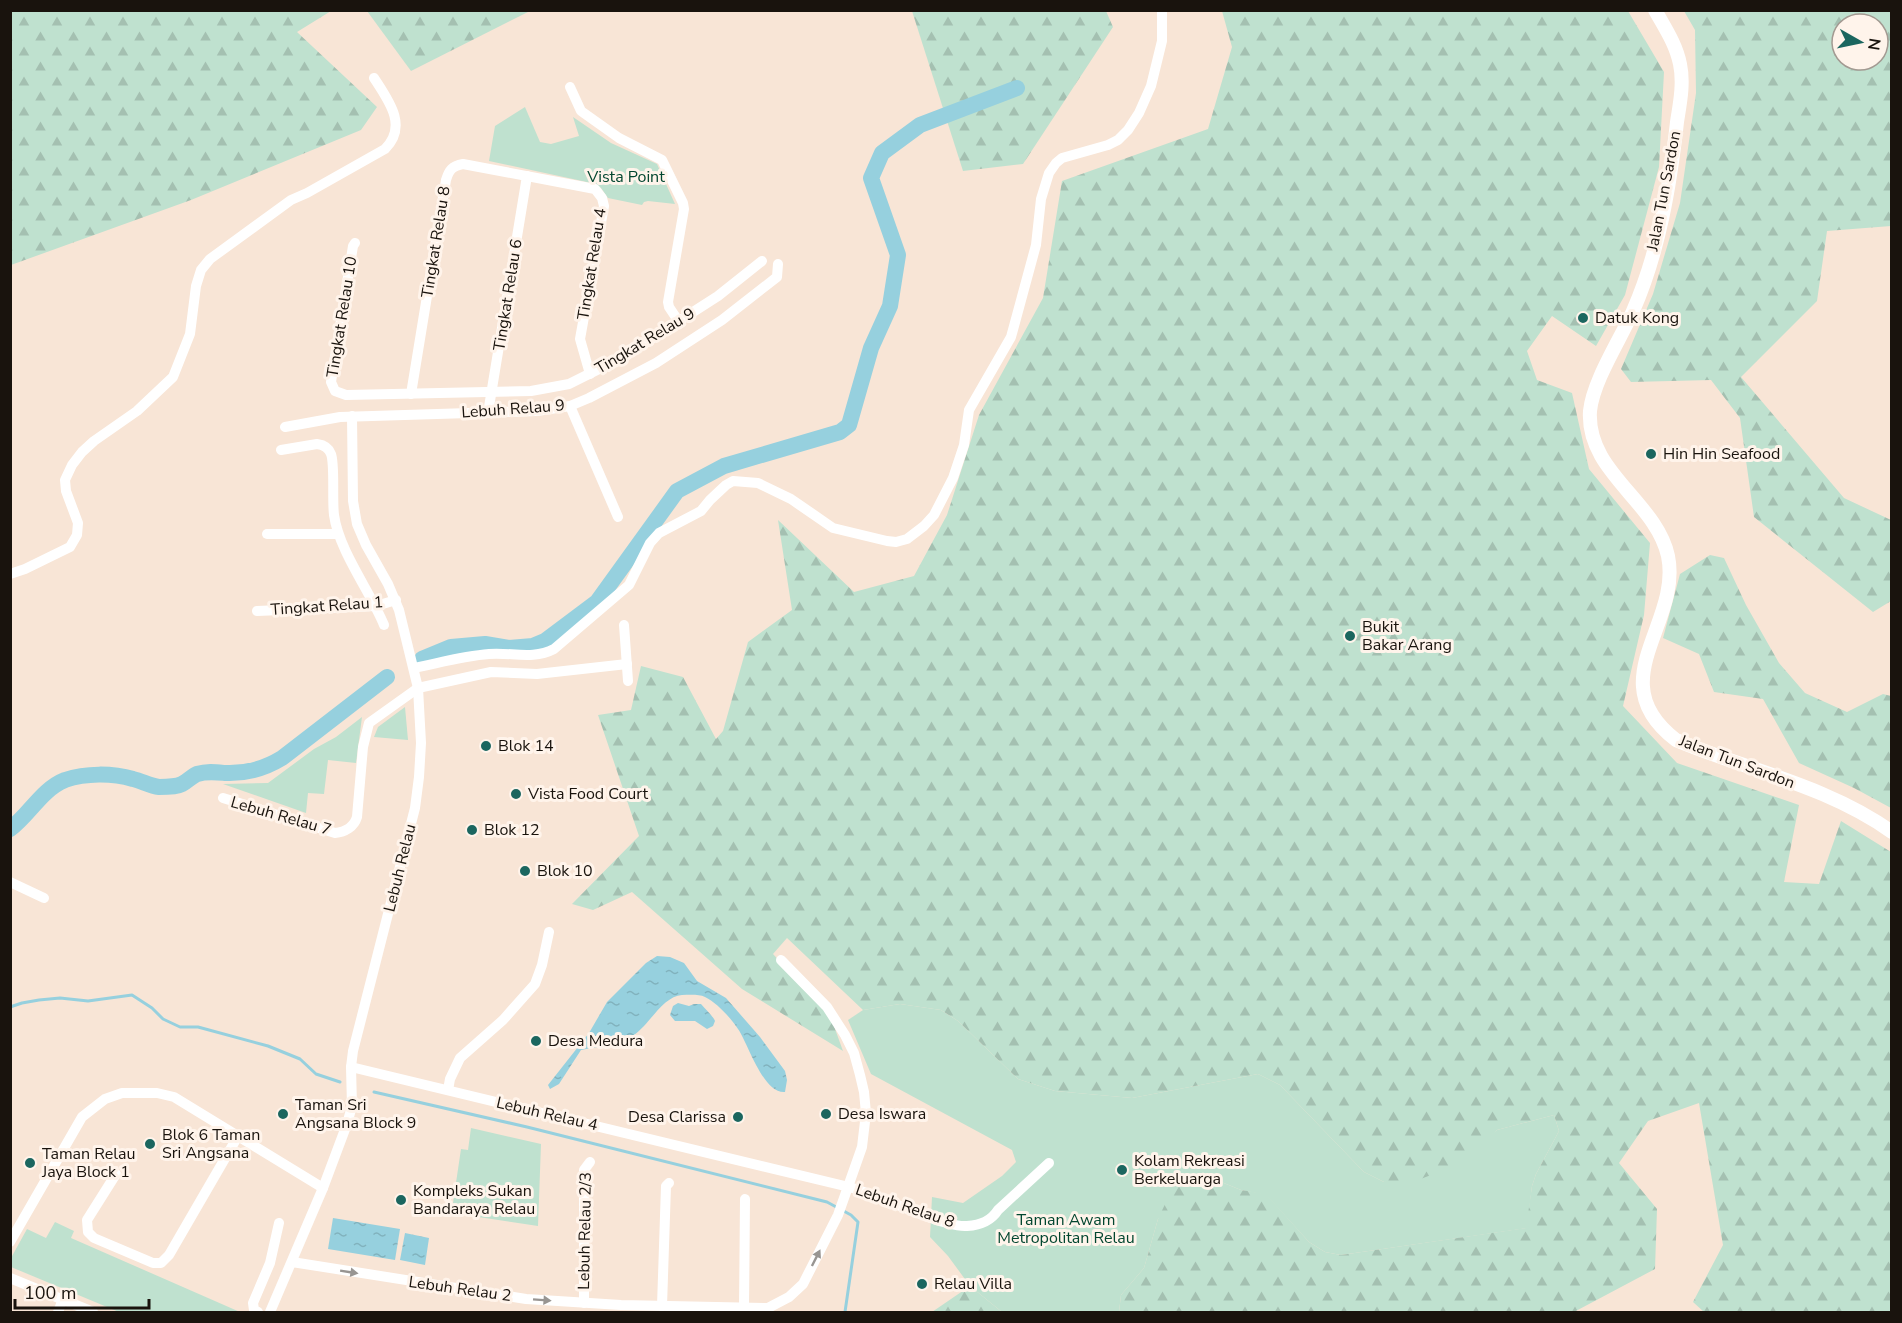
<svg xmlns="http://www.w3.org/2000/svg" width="1902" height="1323" viewBox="0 0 1902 1323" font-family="'Nunito Sans',sans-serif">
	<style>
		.green { fill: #bfe1cf }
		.forest { fill: url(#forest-firs); fill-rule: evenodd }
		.water { fill: url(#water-ripples) }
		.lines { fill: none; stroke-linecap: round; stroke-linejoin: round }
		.stream { stroke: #96d0de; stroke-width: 3 }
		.river { stroke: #96d0de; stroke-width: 16 }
		.minor { stroke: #fff; stroke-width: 10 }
		.major { stroke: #fff; stroke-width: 14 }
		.oneway { fill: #989592 }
		.poi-dot { fill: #1b665f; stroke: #fff4eb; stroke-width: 2 }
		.labels { text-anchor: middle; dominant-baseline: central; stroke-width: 6; stroke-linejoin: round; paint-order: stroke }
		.park-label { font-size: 16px; fill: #02462f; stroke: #fff4eb }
		.street-label { font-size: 16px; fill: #19130d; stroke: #fff4eb }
		.poi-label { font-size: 16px; fill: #19130d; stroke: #fff4eb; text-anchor: start }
	</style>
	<defs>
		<pattern id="forest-firs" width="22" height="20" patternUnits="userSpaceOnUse" patternTransform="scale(1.5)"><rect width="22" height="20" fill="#bfe1cf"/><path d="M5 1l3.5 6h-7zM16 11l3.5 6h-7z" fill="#a4c0b1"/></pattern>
		<pattern id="water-ripples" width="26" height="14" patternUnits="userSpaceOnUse" patternTransform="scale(1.5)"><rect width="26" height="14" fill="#96d0de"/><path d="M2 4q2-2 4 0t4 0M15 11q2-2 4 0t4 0" fill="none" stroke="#81b2bd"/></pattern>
	</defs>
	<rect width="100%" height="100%" fill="#f8e5d6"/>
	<g class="green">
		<path d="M525,107L540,142L551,144L579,136L573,117L611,143L657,164L675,204L648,201L644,202L642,205L608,198L601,188L596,184L489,161L495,126Z"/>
		<path d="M405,707L408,740L374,737L378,727Z"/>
		<path d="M362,717L356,763L328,760L324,794L308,793L306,813L223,784L268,783L314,749L336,737Z"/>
		<path d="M900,1004L941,1010L958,1021L1018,1079L1055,1091L1132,1098L1258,1074L1280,1085L1364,1172L1384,1182L1488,1137L1497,1130L1554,1115L1559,1131L1536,1174L1532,1186L1527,1228L1341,1255L1325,1252L1309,1242L1266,1195L1241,1190L1199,1173L1158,1219L1144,1268L1121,1295L1119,1312H1002L970,1286L948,1256L930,1237L932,1197L963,1203L1002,1176L1016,1162L1012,1150L871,1074L848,1020L863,1010Z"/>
		<path d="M471,1128L541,1144L538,1226L465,1215L466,1206L453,1203L461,1149L468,1150Z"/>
		<path d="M55,1222L74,1231L71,1238L240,1312H119L11,1267V1258L27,1229L46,1238Z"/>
	</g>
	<g class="forest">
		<path d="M11,10L331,11L297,32L377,107L361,130L191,200L11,265Z"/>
		<path d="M367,11H530L411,71Z"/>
		<path d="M912,11H1106L1113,27L1023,164L963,171Z"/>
		<path d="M1222,11H1628L1664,72L1659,167L1625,295L1596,346L1552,316L1527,351L1537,380L1572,393L1589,469L1650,543L1644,615L1623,706L1677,763L1799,805L1784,882L1819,884L1841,821L1891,852V1312H1704L1693,1302L1723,1245L1699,1103L1648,1121L1619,1163L1657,1209L1655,1269L1574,1312H1119L1121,1295L1144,1268L1158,1219L1175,1183L1199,1173L1241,1190L1266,1194L1309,1242L1325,1252L1341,1255L1526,1228L1532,1186L1536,1174L1559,1131L1554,1115L1497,1130L1462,1163L1418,1180L1384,1182L1364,1172L1280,1085L1258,1074L1132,1098L1055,1091L1018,1079L958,1021L941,1010L900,1004L863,1010L787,938L773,954L830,1015L843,1051L742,989L632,892L593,910L572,904L639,836L598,715L631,710L641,666L683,677L716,739L723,731L748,642L792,610L778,520L854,592L914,576L947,515L979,415L1043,298L1062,181L1208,129L1232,47Z"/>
		<path d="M1684,11H1891V226L1827,231L1817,301L1741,377L1844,498L1891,520V601L1873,612L1754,517L1740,418L1711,380L1631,382L1621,369L1653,294L1680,203L1696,93L1695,30ZM1842,24H1878V60H1842Z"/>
		<path d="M1710,555L1724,558L1746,605L1779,663L1805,693L1847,712L1883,694L1891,696V808L1854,788L1799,763L1763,699L1714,692L1699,654L1663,638L1680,574Z"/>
		<path d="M970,1286L1002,1312H932Z"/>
	</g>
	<g class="water">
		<path d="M657,956L670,957L684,963L697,981L726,998L760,1037L785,1071L787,1080L785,1092C763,1094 748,1043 738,1029C730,1017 717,1003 705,997C699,994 689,995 682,995C663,996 649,1025 634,1035C618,1046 599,1046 581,1050L559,1084L550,1089L548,1085L589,1033L607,1002L646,963Z"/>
		<path d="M678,1003L689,1006L694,1004H701C705,1009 713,1016 715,1021L713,1026L707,1029L695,1021H675L670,1015L673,1006Z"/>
		<path d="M333,1218L400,1229L395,1260L328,1249Z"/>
		<path d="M405,1233L429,1238L425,1265L400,1260Z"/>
	</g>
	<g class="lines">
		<g class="stream">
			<path d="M10,1007L22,1003L39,1000L60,998L88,1001L132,995L152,1008L163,1019L180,1027H198L268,1046L300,1059L316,1074L340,1082"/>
			<path d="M374,1092L527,1127L827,1202L851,1215L858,1222L845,1312"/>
		</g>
		<g class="river">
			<path d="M422,659L451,647L485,644L509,648L533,646L545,641L597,602L677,491L724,466L840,432L849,425L871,348L890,306L898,255L871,178L882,153L920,125L1017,88"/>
			<path d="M10,829C29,815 42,789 65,780C86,773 112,773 133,779C142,781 150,786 159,787C166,787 176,787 182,784C188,781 192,776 197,774C207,771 215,772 225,773C246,774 264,769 282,758L387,677"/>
		</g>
		<g class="minor">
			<path d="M570,87L581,111L619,138L662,160L683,203L684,209L668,302L669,307L679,322"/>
			<path d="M355,243L353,246L331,382L335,391L346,395L531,391L569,384L623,357L718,296L762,261"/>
			<path d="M411,394L446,180C449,170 452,166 463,164L595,189L602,198L604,206L580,339L590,374"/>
			<path d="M570,406L618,517"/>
			<path d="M488,413L527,176"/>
			<path d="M285,427L340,417L537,411L570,406L589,398L656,363L722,320L777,277L778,264"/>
			<path d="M281,450L317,444C324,445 329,448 331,454C335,464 332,500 334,515C339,551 370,591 384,625"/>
			<path d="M267,534H338"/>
			<path d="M10,574L25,569L70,547L77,535L78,523L66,491L65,480L72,465L82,452L94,441L137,411L173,377L190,334L196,286L201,270L210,259L291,200L307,193L385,149C408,126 389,101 374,78"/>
			<path d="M257,611L376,606L396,600"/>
			<path d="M624,625L628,681"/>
			<path d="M414,668C439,663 463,656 489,654C511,652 533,660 554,649L629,585L650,543L659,533L701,511L710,500L726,485L733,481L758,483L791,499L833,528L887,541L896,542L907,539L924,526L934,515L953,478L964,445L969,410L1011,337L1036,245L1041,199L1049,173L1056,163L1062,158L1108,145L1118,140L1128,130L1139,113L1151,86L1162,41V10"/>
			<path d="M223,798L335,833C345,832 354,827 357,817L363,747L369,723L418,688L491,672L537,674L627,664"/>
			<path d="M10,882L44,898"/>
			<path d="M351,1067L849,1187C880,1196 909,1211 940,1221C949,1223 958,1227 967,1226C981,1225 991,1221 998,1210L1049,1163"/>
			<path d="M448,1090L450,1079L460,1058L503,1020L535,984L542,965L549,932"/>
			<path d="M116,1174L87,1220L88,1232L94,1238L153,1263H161L169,1255L238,1136"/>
			<path d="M10,1242L82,1117L105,1099L122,1093H157L174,1097L323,1188"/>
			<path d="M292,1262L526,1299L621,1305L768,1308L789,1297L803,1284L838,1215L862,1147L866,1113L864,1092L860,1075L854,1053L845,1035L827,1007L781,960"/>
			<path d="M10,1278L93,1312"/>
			<path d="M584,1303V1170L590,1162"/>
			<path d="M662,1306L666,1186L669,1183"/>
			<path d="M744,1308L745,1199"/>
			<path d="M58,1312L63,1299"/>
			<path d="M258,1312L254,1310L253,1303L270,1263L279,1223"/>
			<path d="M270,1312L323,1188L347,1124L352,1106L351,1067L353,1051L415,808L419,777L421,743L418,688L399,610L388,584L366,545L357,524L353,501L352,416"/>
		</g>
		<path class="major" d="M1655,10C1665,28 1676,44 1680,64C1684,83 1680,103 1677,122C1670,186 1659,252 1633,311C1620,340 1593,381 1590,411C1586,472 1656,501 1668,556C1682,624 1599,681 1676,740C1747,770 1828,786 1892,832"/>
	</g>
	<defs><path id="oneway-solid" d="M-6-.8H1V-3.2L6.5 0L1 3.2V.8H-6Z" transform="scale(1.5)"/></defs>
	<g class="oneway">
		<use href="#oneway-solid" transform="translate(816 1258) rotate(-63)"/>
		<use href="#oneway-solid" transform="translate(349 1272) rotate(9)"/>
		<use href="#oneway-solid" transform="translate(542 1300) rotate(4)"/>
	</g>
	<g class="poi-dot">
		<circle cx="1583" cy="318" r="6"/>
		<circle cx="1651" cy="454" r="6"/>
		<circle cx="1350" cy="636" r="6"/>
		<circle cx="486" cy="746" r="6"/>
		<circle cx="516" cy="794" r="6"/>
		<circle cx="472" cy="830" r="6"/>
		<circle cx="525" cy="871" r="6"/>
		<circle cx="536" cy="1041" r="6"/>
		<circle cx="283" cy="1114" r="6"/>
		<circle cx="826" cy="1114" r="6"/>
		<circle cx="738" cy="1117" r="6"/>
		<circle cx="150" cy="1144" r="6"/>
		<circle cx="30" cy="1163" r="6"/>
		<circle cx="1122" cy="1170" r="6"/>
		<circle cx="401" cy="1200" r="6"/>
		<circle cx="922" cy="1284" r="6"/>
	</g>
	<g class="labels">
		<g class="park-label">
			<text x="626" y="177">Vista Point</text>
			<text x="1066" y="1220">Taman Awam<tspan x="1066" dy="18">Metropolitan Relau</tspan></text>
		</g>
		<g class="street-label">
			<text transform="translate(1664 191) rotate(-79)">Jalan Tun Sardon</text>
			<text transform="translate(436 242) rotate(-81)">Tingkat Relau 8</text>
			<text transform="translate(592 264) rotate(-81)">Tingkat Relau 4</text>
			<text transform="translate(508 295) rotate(-81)">Tingkat Relau 6</text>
			<text transform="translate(342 317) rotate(-81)">Tingkat Relau 10</text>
			<text transform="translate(645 341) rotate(-31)">Tingkat Relau 9</text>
			<text transform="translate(513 409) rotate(-4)">Lebuh Relau 9</text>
			<text transform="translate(327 606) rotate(-4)">Tingkat Relau 1</text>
			<text transform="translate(1737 762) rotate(21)">Jalan Tun Sardon</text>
			<text transform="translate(281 816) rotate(16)">Lebuh Relau 7</text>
			<text transform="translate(400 868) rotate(-76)">Lebuh Relau</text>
			<text transform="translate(547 1114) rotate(13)">Lebuh Relau 4</text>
			<text transform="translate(905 1206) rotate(19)">Lebuh Relau 8</text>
			<text transform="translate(585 1231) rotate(-89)">Lebuh Relau 2/3</text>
			<text transform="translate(460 1289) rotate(8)">Lebuh Relau 2</text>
		</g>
		<g class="poi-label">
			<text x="1595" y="318">Datuk Kong</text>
			<text x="1663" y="454">Hin Hin Seafood</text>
			<text x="1362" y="627">Bukit<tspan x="1362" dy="18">Bakar Arang</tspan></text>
			<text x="498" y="746">Blok 14</text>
			<text x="528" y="794">Vista Food Court</text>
			<text x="484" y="830">Blok 12</text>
			<text x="537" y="871">Blok 10</text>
			<text x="548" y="1041">Desa Medura</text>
			<text x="295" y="1105">Taman Sri<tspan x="295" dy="18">Angsana Block 9</tspan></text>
			<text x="838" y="1114">Desa Iswara</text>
			<text x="726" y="1117" text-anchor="end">Desa Clarissa</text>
			<text x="162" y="1135">Blok 6 Taman<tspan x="162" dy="18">Sri Angsana</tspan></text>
			<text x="42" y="1154">Taman Relau<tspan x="42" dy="18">Jaya Block 1</tspan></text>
			<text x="1134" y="1161">Kolam Rekreasi<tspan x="1134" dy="18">Berkeluarga</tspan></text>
			<text x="413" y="1191">Kompleks Sukan<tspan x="413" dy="18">Bandaraya Relau</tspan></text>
			<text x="934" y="1284">Relau Villa</text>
		</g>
	</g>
	<rect width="1902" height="1323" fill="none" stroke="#19130d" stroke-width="24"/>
	<g transform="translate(1860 42) rotate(99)"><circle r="28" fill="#fff4eb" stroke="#a39a92" stroke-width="1.5"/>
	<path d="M0-4.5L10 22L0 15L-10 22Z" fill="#1b665f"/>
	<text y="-9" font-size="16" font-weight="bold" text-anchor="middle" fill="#19130d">N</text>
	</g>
	<path d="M15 1299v9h134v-9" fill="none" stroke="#19130d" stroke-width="3"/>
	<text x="24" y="1299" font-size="18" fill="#19130d" stroke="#fff4eb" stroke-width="4.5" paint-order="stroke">100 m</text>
</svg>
